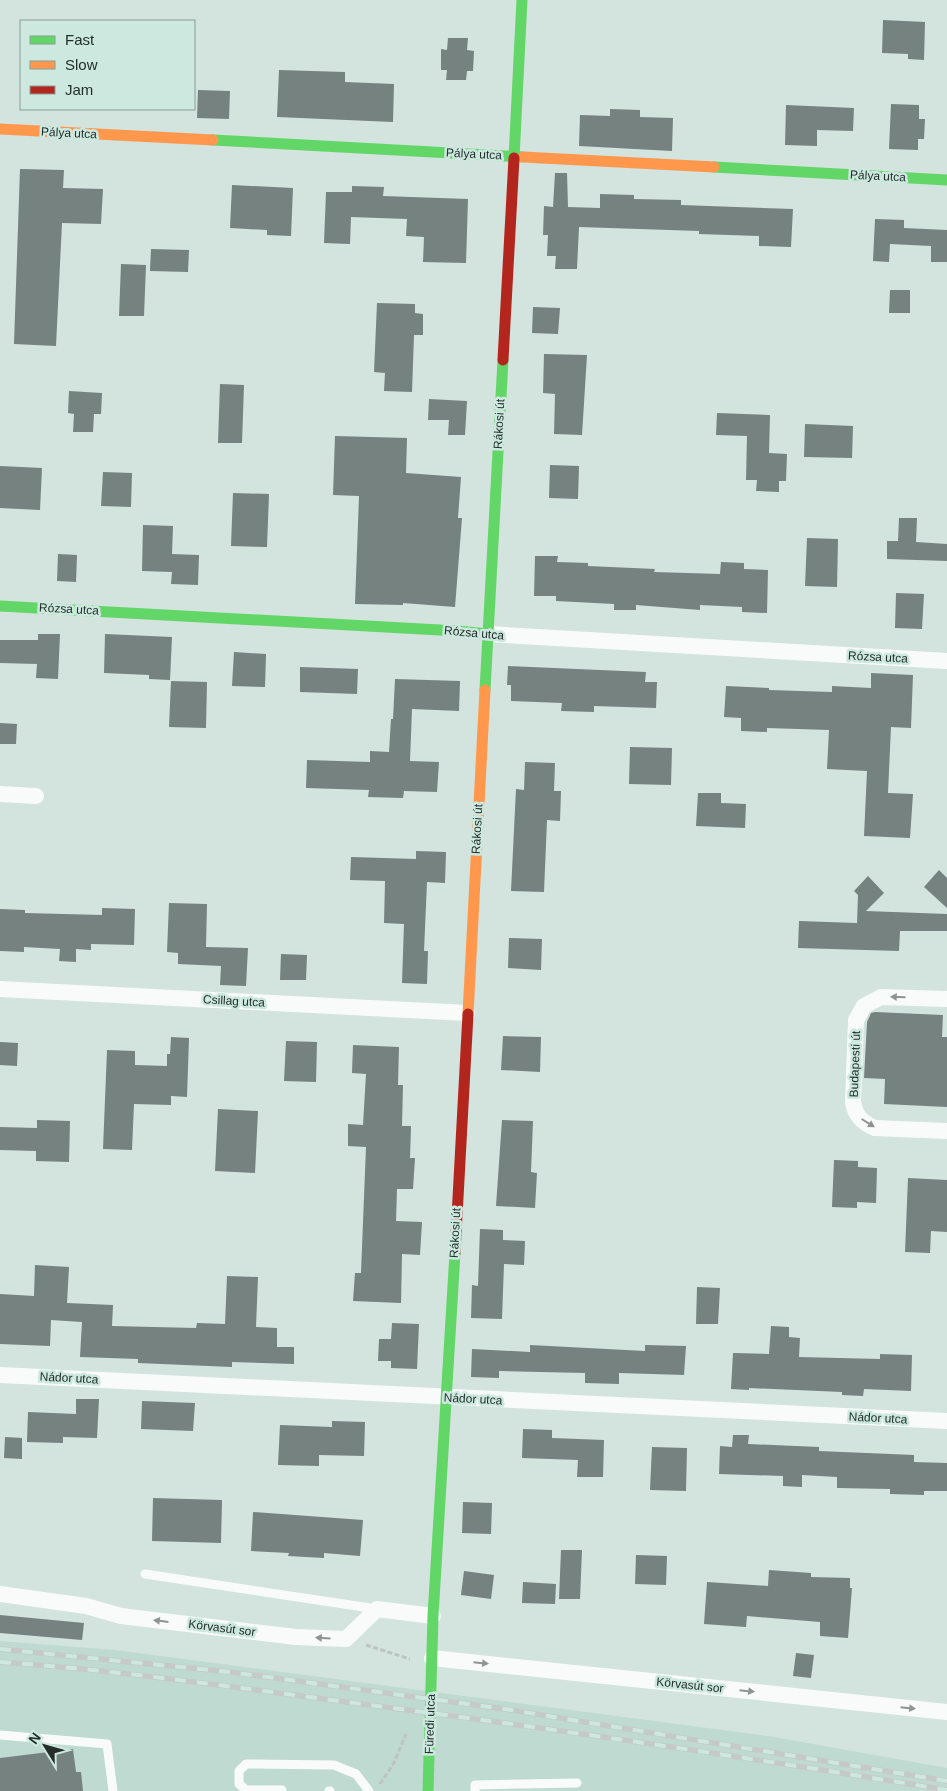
<svg xmlns="http://www.w3.org/2000/svg" width="947" height="1791" viewBox="0 0 947 1791" font-family="Arial,sans-serif">
	<style>
		.built { fill: #bfdad1 }
		.building { fill: #758280 }
		.lines { fill: none; stroke-linecap: round; stroke-linejoin: round }
		.path { stroke: #bec3c2; stroke-width: 3; stroke-dasharray: 5 2.5; stroke-linecap: butt }
		.lane { stroke: #f8fbfa; stroke-width: 9 }
		.street { stroke: #f8fbfa; stroke-width: 16 }
		.fast { stroke: #63d668; stroke-width: 11 }
		.slow { stroke: #ff974d; stroke-width: 11 }
		.jam { stroke: #b3261e; stroke-width: 11 }
		.rail-casing { stroke: #c5cac9; stroke-width: 5.5 }
		.rail { stroke: #cde9df; stroke-width: 4; stroke-dasharray: 11; stroke-linecap: butt }
		.oneway { fill: #8e9492 }
		.labels { text-anchor: middle; dominant-baseline: central; stroke-width: 5; stroke-linejoin: round; paint-order: stroke }
		.street-label { font-size: 12px; fill: #232e2a; stroke: #cde9df }
	</style>
	<rect width="100%" height="100%" fill="#d3e3dd"/>
	<path class="built" d="M0,1641L115,1650L768,1736L947,1768V1791H0Z"/>
	<g class="building">
		<path d="M883,20L925,22L924,60L908,59V54L882,53Z"/>
		<path d="M448,38H468L467,50L474,51L473,71H467L466,80H446L447,70H441V49L447,50Z"/>
		<path d="M279,70L345,72V82L394,84L393,122L277,117Z"/>
		<path d="M198,90L230,91L229,119L197,118Z"/>
		<path d="M891,104L919,105V119H925L924,139H918V150L889,149Z"/>
		<path d="M786,105L854,108L853,131L817,130V146L785,145Z"/>
		<path d="M610,109L640,110V117L673,118L672,151L579,146L580,115L610,116Z"/>
		<path d="M20,169L64,170L63,188L103,189L101,224L62,223L56,346L14,344Z"/>
		<path d="M555,173H567L568,207L600,208V194L634,195V199L681,200V205L793,209L791,247L759,246V236L699,234V231L579,227L577,269H555L556,256H547L548,235H543L544,206L553,207Z"/>
		<path d="M232,185L293,188L291,236L267,235V230L230,228Z"/>
		<path d="M352,186L384,187L383,196L468,199L466,263L423,262L424,237L406,236L407,219L351,217L350,244L324,243L326,192H352Z"/>
		<path d="M875,219L904,220V228L947,230V262H931V246L890,244L889,262L873,261Z"/>
		<path d="M151,249L189,250L188,272L150,271Z"/>
		<path d="M121,264L146,265L144,316H119Z"/>
		<path d="M890,290H910V313H889Z"/>
		<path d="M377,303L415,304V313L423,314V335H414L412,392L384,391L385,373L374,372Z"/>
		<path d="M533,307L560,308L558,334L532,333Z"/>
		<path d="M544,354L587,355L582,435L554,434L555,394L543,393Z"/>
		<path d="M220,384L244,385L242,443H218Z"/>
		<path d="M69,391L102,393L101,414H94L93,432H73L74,414L68,413Z"/>
		<path d="M429,399L467,401L465,435H448L449,420H428Z"/>
		<path d="M717,413L770,415L769,453L787,454L786,481H779V492L756,491L757,480H746L747,436L716,435Z"/>
		<path d="M805,424L853,426L852,458L804,457Z"/>
		<path d="M335,436L407,438L406,473L461,477L458,518H462L455,607L403,603V605L355,604L359,496L333,495Z"/>
		<path d="M550,465L579,466L578,499L549,498Z"/>
		<path d="M0,466L42,468L40,510L0,508Z"/>
		<path d="M103,472L132,473L131,507L101,506Z"/>
		<path d="M233,493L269,494L267,547L231,546Z"/>
		<path d="M899,518H917L916,542L947,544V561L887,559V541H898Z"/>
		<path d="M143,525L173,526L172,554L199,555L198,585L171,584L172,572L142,571Z"/>
		<path d="M807,538L838,539L837,587L805,586Z"/>
		<path d="M58,554L77,555L76,582L57,581Z"/>
		<path d="M535,556H558L557,562L588,563V566L655,569L654,572L720,574L721,562L744,563V569L768,570L767,613L742,612V607L700,605V610L636,605V610H614V604L556,601V596H534Z"/>
		<path d="M896,593L924,594L922,629L895,628Z"/>
		<path d="M38,634H60L58,679L36,678L37,664L0,663V640H38Z"/>
		<path d="M105,634L172,637L170,680L149,679V675L104,673Z"/>
		<path d="M234,652L266,654L265,687L232,686Z"/>
		<path d="M508,666L646,672L645,682H657L656,708L594,706V712L561,711L562,703L511,701V685H507Z"/>
		<path d="M300,667L358,669L357,694L300,692Z"/>
		<path d="M871,673L913,675L911,728L891,727L888,793L913,794L910,838L864,836L867,771L827,769L829,730L767,728V732L741,731V718L724,717L726,686L769,688V690L832,692V686L871,688Z"/>
		<path d="M395,679L460,681L459,711L412,709L410,761L439,762L437,792L404,791L403,798L368,797L369,790L306,788L307,760L370,762V751L389,752L391,719H393Z"/>
		<path d="M171,681L207,682L206,728L169,727Z"/>
		<path d="M0,723L17,724L16,744H0Z"/>
		<path d="M630,747L672,748L671,785L629,784Z"/>
		<path d="M525,762L555,763L554,791H561L560,821L547,820L544,892L511,891L516,789L524,790Z"/>
		<path d="M698,793H721V803L746,804L745,828L696,826Z"/>
		<path d="M416,851L446,852L445,883L427,882L424,951H428L427,984L402,983L404,924L384,923L385,881L350,880L351,857L416,859Z"/>
		<path d="M939,870L947,878V908L924,887Z"/>
		<path d="M868,876L884,893L866,911L947,914V931H900L899,951L798,948L799,921L857,923L858,895L854,891Z"/>
		<path d="M169,903L207,904L206,947L248,948L246,986L220,985L221,966L178,964V953L167,952Z"/>
		<path d="M102,908L135,909L134,945L91,944V950L76,949V962L59,961L60,949L24,947V952L0,951V909L25,910V913L102,915Z"/>
		<path d="M509,938L542,939L541,970L508,968Z"/>
		<path d="M281,954L307,955L306,980H280Z"/>
		<path d="M875,1012L943,1015L942,1037H947V1107L884,1104L885,1079L864,1078L867,1022L871,1013Z"/>
		<path d="M503,1036L541,1037L540,1072L501,1070Z"/>
		<path d="M171,1037L189,1038L187,1097L171,1096V1105L134,1104L132,1150L103,1149L107,1050L135,1051V1065L167,1066V1054H170Z"/>
		<path d="M286,1041L317,1042L316,1082L284,1081Z"/>
		<path d="M0,1042L18,1043L17,1066L0,1065Z"/>
		<path d="M353,1045L399,1047L398,1085H403L402,1126H411L410,1158H415L413,1189H397L396,1221L422,1222L420,1255L402,1254L401,1303L353,1301L355,1273H361L366,1147L348,1146V1124L363,1125L366,1074L352,1073Z"/>
		<path d="M218,1109L258,1111L255,1173L215,1171Z"/>
		<path d="M37,1120L70,1121L69,1162L36,1161V1151L0,1150V1127L37,1128Z"/>
		<path d="M502,1120L533,1121L531,1172L537,1173L535,1208L496,1206Z"/>
		<path d="M834,1160L858,1161V1167L877,1168L876,1203L857,1202V1208L832,1207Z"/>
		<path d="M908,1178L947,1180V1232L931,1231L930,1253L905,1252Z"/>
		<path d="M480,1229L503,1230V1240L525,1241L524,1265L504,1264L502,1319L471,1318L472,1285L478,1286Z"/>
		<path d="M35,1265L69,1267L67,1303L113,1305L112,1326L196,1328L197,1323L225,1324L227,1276L258,1277L256,1327L277,1328V1347H294V1364L232,1362V1367L138,1363V1359L80,1357L82,1322L51,1320L50,1346L0,1344V1294L34,1296Z"/>
		<path d="M697,1287L720,1288L718,1324H696Z"/>
		<path d="M392,1323L419,1324L417,1369L391,1368V1361H378L379,1339H391Z"/>
		<path d="M771,1326L789,1327V1337L800,1338L799,1357L880,1359V1354L912,1355L911,1391L864,1389L863,1396L842,1395V1392L749,1388V1390L731,1389L733,1353L769,1354Z"/>
		<path d="M530,1345L645,1351V1345L686,1346L684,1375L619,1373V1384L585,1383V1373L499,1371V1378L471,1377L472,1349L530,1352Z"/>
		<path d="M76,1399H99L97,1438L63,1437V1443L27,1442L28,1412L76,1414Z"/>
		<path d="M142,1401L195,1403L193,1431L141,1429Z"/>
		<path d="M332,1421L365,1422L364,1456L319,1455V1466L278,1465L280,1425L332,1427Z"/>
		<path d="M523,1429L552,1430V1438L604,1440L603,1477H577L578,1460L522,1458Z"/>
		<path d="M733,1435H749L748,1444L819,1447V1451L914,1455V1462L947,1463V1491H924V1495L890,1494V1489L837,1488V1477L802,1475V1487L783,1486V1476L719,1474L720,1446L732,1447Z"/>
		<path d="M5,1437L22,1438V1459L4,1458Z"/>
		<path d="M652,1447L687,1448L686,1491L650,1490Z"/>
		<path d="M153,1498L222,1500L221,1543L152,1541Z"/>
		<path d="M463,1502L492,1503L491,1534L462,1533Z"/>
		<path d="M253,1512L363,1520L360,1556L324,1553V1558L288,1556L289,1553L251,1551Z"/>
		<path d="M561,1550H582L580,1599H559Z"/>
		<path d="M636,1555L667,1556L666,1585L635,1584Z"/>
		<path d="M769,1570L811,1573V1577L850,1578V1588H852L848,1638L820,1636V1622L747,1616L746,1627L704,1624L707,1582L768,1586Z"/>
		<path d="M464,1571L494,1575L491,1599L461,1595Z"/>
		<path d="M523,1582L556,1584L555,1604L522,1603Z"/>
		<path d="M0,1615L84,1623L82,1640L0,1633Z"/>
		<path d="M796,1653L814,1655L811,1678L793,1676Z"/>
		<path d="M73,1749L76,1772H81L83,1791H0V1758Z"/>
	</g>
	<g class="lines">
		<g class="path">
			<path d="M366,1645L410,1659"/>
			<path d="M380,1784L394,1763L406,1734"/>
		</g>
		<g class="lane">
			<path d="M145,1574L377,1609"/>
			<path d="M0,1735L107,1744L113,1791"/>
			<path d="M282,1790H246L239,1784V1771L246,1764L334,1765L356,1774L369,1791"/>
			<path d="M329,1791H330"/>
			<path d="M475,1791V1785L577,1783"/>
		</g>
		<g class="street">
			<path d="M488,634L947,661"/>
			<path d="M0,794L36,796"/>
			<path d="M0,989L467,1013"/>
			<path d="M947,999L881,997L864,1006L856,1020L853,1102C855,1116 863,1123 875,1128L947,1131"/>
			<path d="M0,1375L947,1421"/>
			<path d="M0,1594L86,1606L121,1616L296,1637L346,1639L377,1609L433,1616"/>
			<path d="M432,1658L947,1712"/>
		</g>
		<g class="fast">
			<path d="M213,140L523,157"/>
			<path d="M514,158L522,0"/>
			<path d="M714,167L947,180"/>
			<path d="M0,606L458,631L488,634"/>
			<path d="M485,690L503,360"/>
			<path d="M428,1791L433,1616L455,1253"/>
		</g>
		<g class="slow">
			<path d="M0,129L213,140"/>
			<path d="M523,157L714,167"/>
			<path d="M468,1014L485,690"/>
		</g>
		<g class="jam">
			<path d="M503,360L514,158"/>
			<path d="M455,1253L468,1014"/>
		</g>
		<g class="rail-casing">
			<g id="rail">
				<path d="M0,1649L230,1672L505,1709L947,1781"/>
				<path d="M0,1662C114,1670 226,1686 339,1701C542,1727 745,1757 947,1790"/>
			</g>
		</g>
		<use href="#rail" class="rail"/>
	</g>
	<defs><path id="oneway-solid" d="M-6-.8H1V-3.2L6.5 0L1 3.2V.8H-6Z" transform="scale(1.25)"/></defs>
	<g class="oneway">
		<use href="#oneway-solid" transform="translate(898 997) rotate(-178)"/>
		<use href="#oneway-solid" transform="translate(868 1123) rotate(32)"/>
		<use href="#oneway-solid" transform="translate(161 1621) rotate(-173)"/>
		<use href="#oneway-solid" transform="translate(323 1638) rotate(-177)"/>
		<use href="#oneway-solid" transform="translate(481 1663) rotate(6)"/>
		<use href="#oneway-solid" transform="translate(747 1691) rotate(6)"/>
		<use href="#oneway-solid" transform="translate(908 1708) rotate(6)"/>
	</g>
	<g class="labels">
		<g class="street-label">
			<text transform="translate(69 133) rotate(3)">Pálya utca</text>
			<text transform="translate(474 154) rotate(3)">Pálya utca</text>
			<text transform="translate(878 176) rotate(3)">Pálya utca</text>
			<text transform="translate(499 424) rotate(-87)">Rákosi út</text>
			<text transform="translate(69 609) rotate(3)">Rózsa utca</text>
			<text transform="translate(474 633) rotate(5)">Rózsa utca</text>
			<text transform="translate(878 657) rotate(3)">Rózsa utca</text>
			<text transform="translate(477 829) rotate(-87)">Rákosi út</text>
			<text transform="translate(234 1001) rotate(3)">Csillag utca</text>
			<text transform="translate(855 1064) rotate(-88)">Budapesti út</text>
			<text transform="translate(455 1233) rotate(-87)">Rákosi út</text>
			<text transform="translate(69 1378) rotate(3)">Nádor utca</text>
			<text transform="translate(473 1399) rotate(3)">Nádor utca</text>
			<text transform="translate(878 1418) rotate(3)">Nádor utca</text>
			<text transform="translate(222 1628) rotate(7)">Körvasút sor</text>
			<text transform="translate(690 1685) rotate(6)">Körvasút sor</text>
			<text transform="translate(430 1724) rotate(-88)">Füredi utca</text>
		</g>
	</g>
	<rect x="20" y="20" width="175" height="90" fill="#cde9df" stroke="#899e97"/>
	<rect x="30" y="36" width="25" height="8" fill="#63d668" stroke="#899e97"/>
	<text x="65" y="45" font-size="15" fill="#232e2a">Fast</text>
	<rect x="30" y="61" width="25" height="8" fill="#ff974d" stroke="#899e97"/>
	<text x="65" y="70" font-size="15" fill="#232e2a">Slow</text>
	<rect x="30" y="86" width="25" height="8" fill="#b3261e" stroke="#899e97"/>
	<text x="65" y="95" font-size="15" fill="#232e2a">Jam</text>
	<g transform="translate(45 1746) rotate(307)" stroke="#cde9df" stroke-width="4" paint-order="stroke">
	<path d="M0-4L9 19L0 12L-9 19Z" fill="#232e2a"/>
	<text y="-8" font-size="14" font-weight="bold" text-anchor="middle" fill="#232e2a">N</text>
	</g>
</svg>
